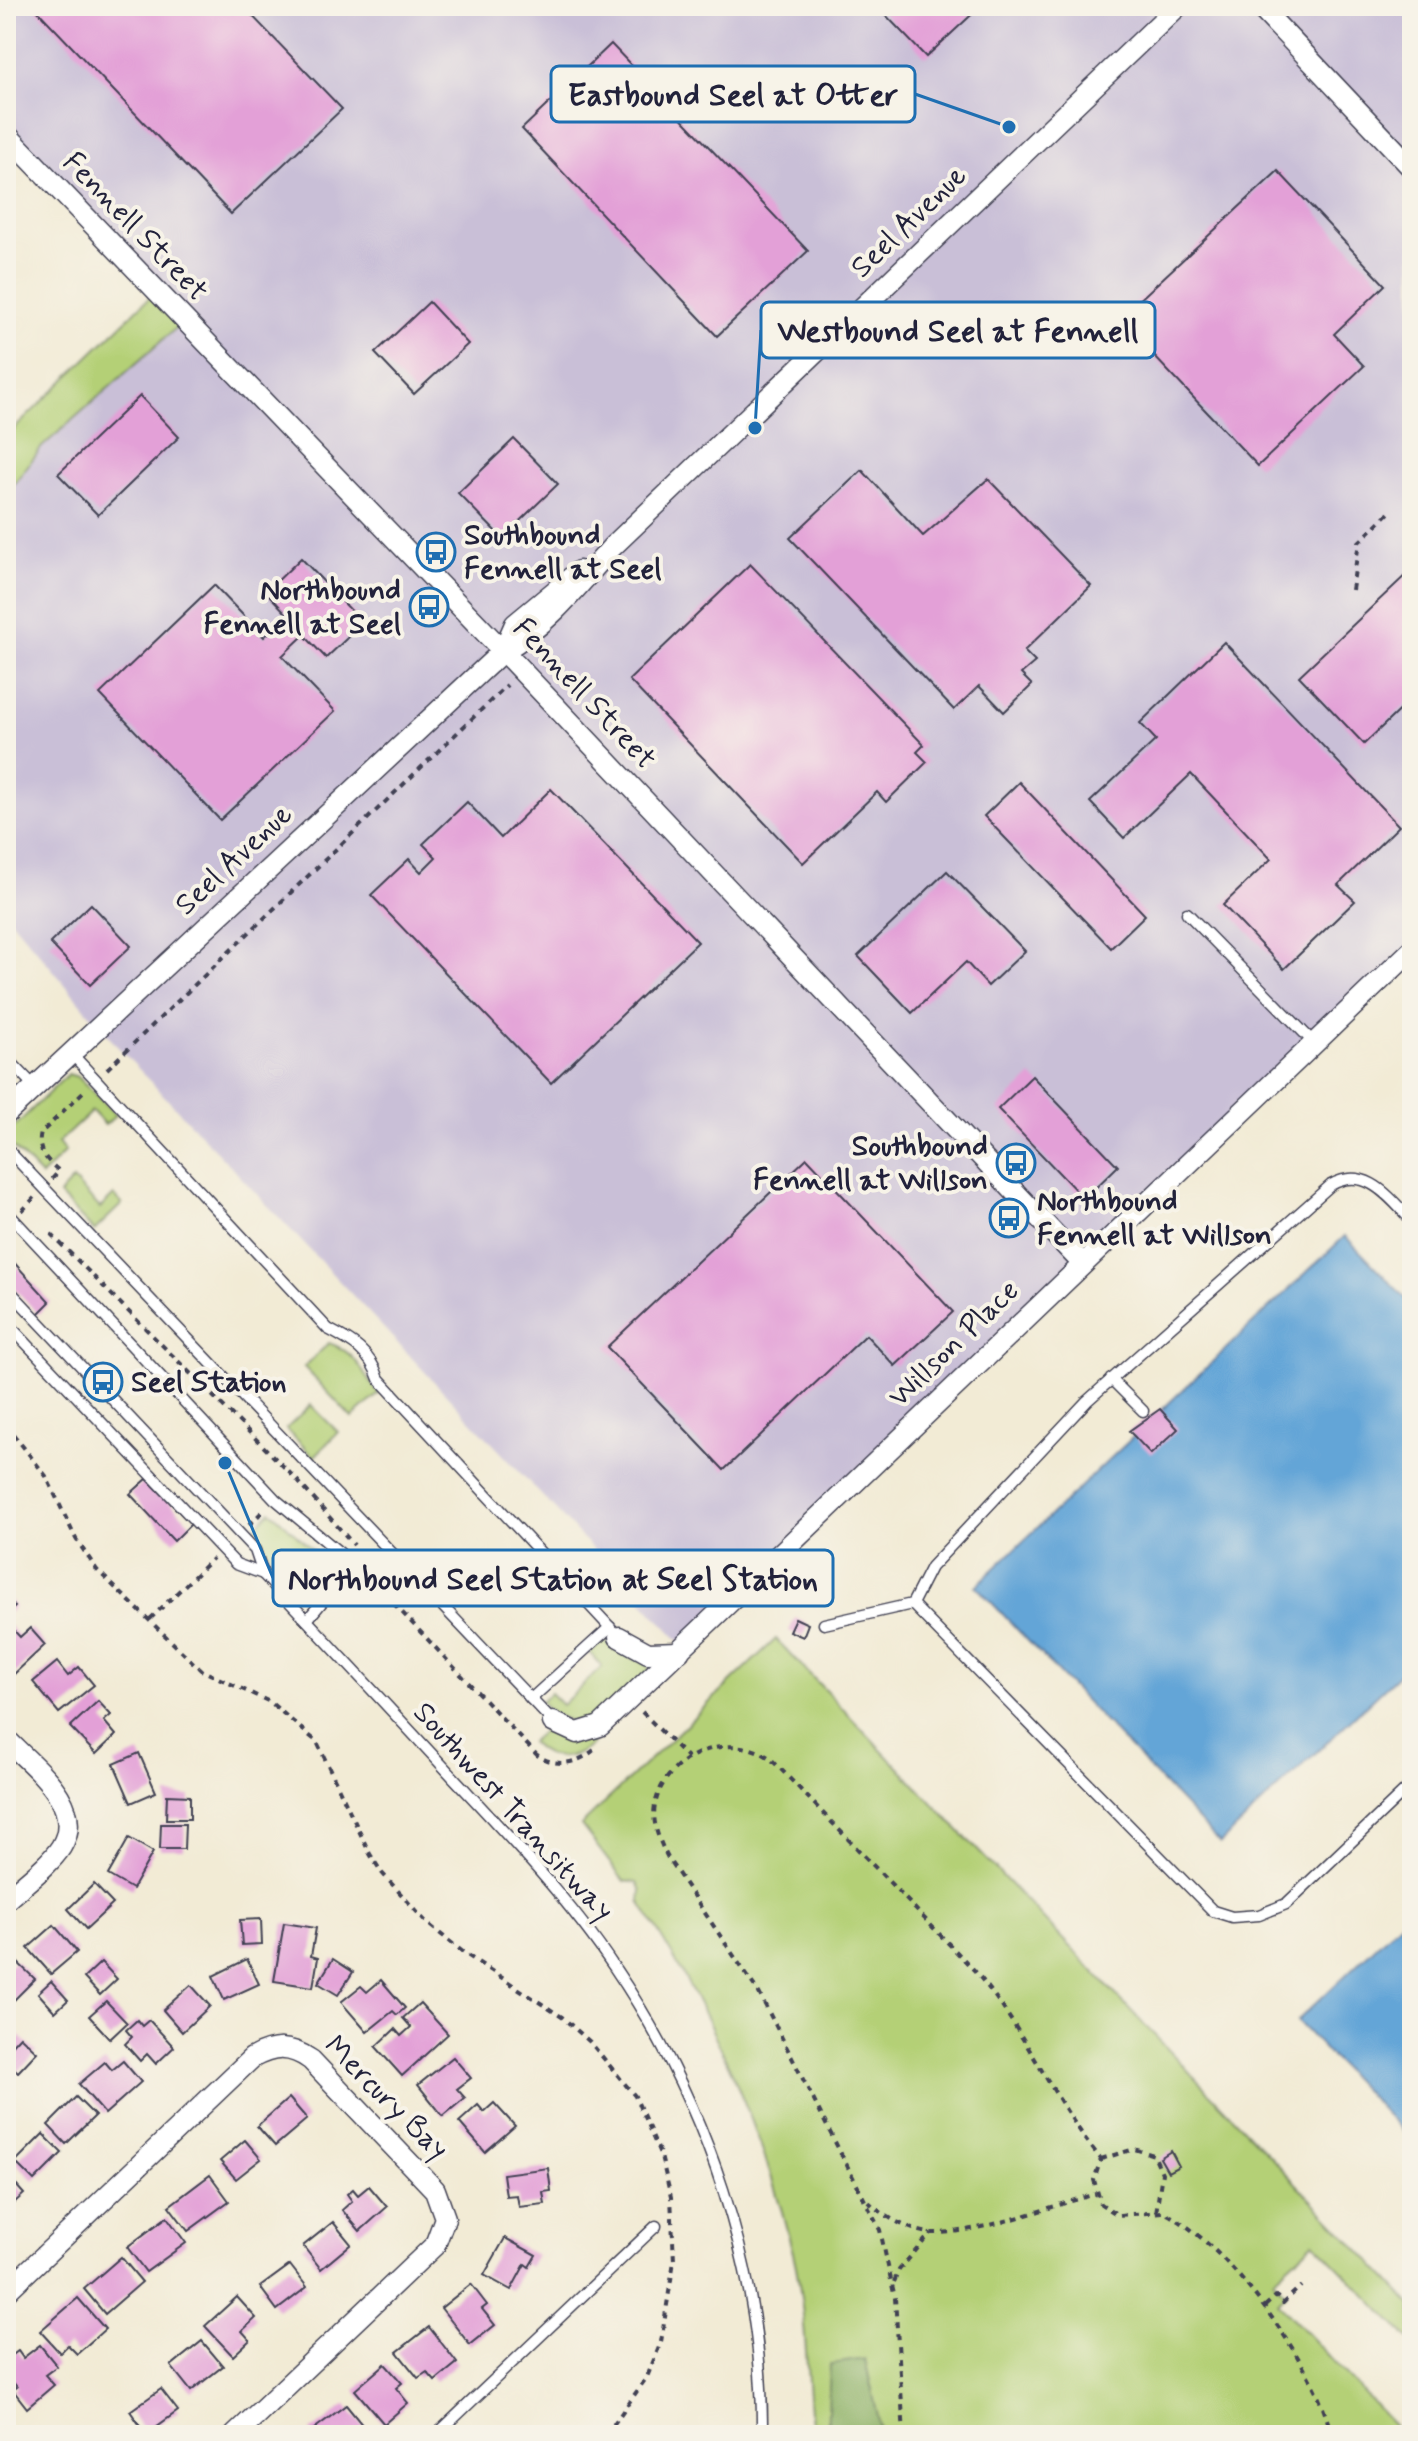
<svg xmlns="http://www.w3.org/2000/svg" width="1418" height="2441" viewBox="0 0 1418 2441" font-family="Mynerve,sans-serif">
	<style>
		.industrial { fill: #c9bfd7 }
		.green { fill: #b4d076; stroke: #6b7958; stroke-width: 2 }
		.forest { fill: #8fb267; stroke: #586a51; stroke-width: 2 }
		.water { fill: #64a5d7; stroke: #436489; stroke-width: 2 }
		.building { fill: #e3a0d7 }
		.lines { fill: none; stroke-linecap: round; stroke-linejoin: round }
		.lane-casing { stroke: #414052; stroke-width: 13 }
		.street-casing { stroke: #414052; stroke-width: 23 }
		.path { stroke: #414052; stroke-width: 4; stroke-dasharray: 6 6; stroke-linecap: butt }
		.lane { stroke: #fff; stroke-width: 10 }
		.street { stroke: #fff; stroke-width: 20 }
		.labels { text-anchor: middle; dominant-baseline: central; stroke-width: 8; stroke-linejoin: round; paint-order: stroke }
		.street-label { font-size: 30px; fill: #22223b; stroke: #f7f3e8 }
		.poi-label { font-size: 30px; font-weight: bold; fill: #22223b; stroke: #f7f3e8; text-anchor: start }
		.leader { fill: none; stroke: #1f6fb2; stroke-width: 3 }
		.callout-dot { fill: #1f6fb2; stroke: #f7f3e8; stroke-width: 3 }
		.callout { fill: #f7f3e8; stroke: #1f6fb2; stroke-width: 3 }
		.callout-label { font-size: 32px; text-anchor: middle; font-weight: bold; fill: #22223b }
	</style>
	<rect width="100%" height="100%" fill="#f7f3e8"/>
	<filter id="ink" filterUnits="userSpaceOnUse"><feTurbulence type="fractalNoise" baseFrequency=".0125" numOctaves="2"/><feDisplacementMap in="SourceGraphic" scale="16" xChannelSelector="R" yChannelSelector="G"/><feConvolveMatrix kernelMatrix="1 2 1 2 8 2 1 2 1" color-interpolation-filters="sRGB"/></filter>
	<filter id="wash" filterUnits="userSpaceOnUse"><feTurbulence type="fractalNoise" baseFrequency=".006" numOctaves="4" result="noise"/><feDisplacementMap in="SourceGraphic" scale="32" xChannelSelector="R" yChannelSelector="G"/><feGaussianBlur stdDeviation="1.8" result="paint"/><feColorMatrix in="noise" values="0 0 0 0 0 0 0 0 0 0 0 0 0 0 0 0 0 1.4 0 .05"/><feComposite in="paint" operator="in"/></filter>
	<g filter="url(#wash)">
		<rect width="100%" height="100%" fill="#f2ebd5"/>
		<path class="industrial" d="M6,6H1412V950L684,1646L115,1044L6,914V494L42,447L183,321L6,133Z"/>
		<g class="green">
			<path d="M155,292L184,321L42,447L6,494V437Z"/>
			<path d="M68,1074L78,1077L116,1115L105,1125L92,1111L58,1143L65,1152L41,1176L11,1145L7,1134Z"/>
			<path d="M73,1180L100,1208L114,1195L122,1204L94,1231L59,1195Z"/>
			<path d="M329,1343C358,1353 361,1372 379,1394L352,1418L304,1367Z"/>
			<path d="M311,1405L338,1432L314,1457L286,1429Z"/>
			<path d="M271,1511L328,1564C328,1579 321,1587 305,1589L297,1584L250,1532Z"/>
			<path d="M605,1638L628,1656L648,1664L649,1671C614,1703 586,1749 541,1702L550,1693L562,1705L602,1667L590,1653Z"/>
			<path d="M776,1639L1412,2305V2342L1314,2242L1273,2279L1286,2294L1278,2303L1403,2435H812C806,2376 807,2311 793,2253C761,2123 711,2014 640,1902L641,1890L637,1883L624,1881L581,1825Z"/>
			<path d="M549,1726L568,1741H592L593,1744C572,1761 550,1763 530,1742Z"/>
		</g>
		<path class="forest" d="M865,2359L882,2435H827L830,2364Z"/>
		<g class="water">
			<path d="M1345,1236L1412,1305V1662L1220,1843L976,1586Z"/>
			<path d="M1412,1912V2141L1297,2021Z"/>
		</g>
		<g id="blocks">
			<g class="building">
				<path d="M33,6H243L342,109L231,214Z"/>
				<path d="M877,6H981L926,57Z"/>
				<path d="M611,44L808,251L717,336L522,129Z"/>
				<path d="M1278,171L1385,285L1334,334L1364,366L1258,466L1119,319Z"/>
				<path d="M429,302L468,344L414,394L375,353Z"/>
				<path d="M140,396L179,437L98,515L58,474Z"/>
				<path d="M514,439L558,484L502,538L458,493Z"/>
				<path d="M862,470L923,536L988,479L1091,586L1024,651L1035,662L1021,674L1032,685L1004,712L979,686L954,710L790,538Z"/>
				<path d="M301,558L363,623L326,658L304,635L282,656L335,711L220,820L100,694L214,585L264,637L288,615L266,592Z"/>
				<path d="M750,564L924,745L917,752L927,762L886,802L877,792L803,863L629,680Z"/>
				<path d="M1412,569V698L1364,744L1299,676Z"/>
				<path d="M1224,642L1399,826L1338,885L1355,901L1284,969L1223,905L1271,859L1191,774L1124,838L1090,802L1156,740L1140,723Z"/>
				<path d="M1019,782L1145,915L1111,948L984,816Z"/>
				<path d="M551,789L698,942L551,1083L371,895L409,859L421,872L436,857L423,844L467,802L501,838Z"/>
				<path d="M947,871L1025,951L988,986L966,962L912,1013L858,956Z"/>
				<path d="M91,904L131,946L90,985L50,943Z"/>
				<path d="M1032,1076L1118,1166L1084,1199L998,1109Z"/>
				<path d="M807,1158L953,1312L895,1366L866,1335L724,1470L607,1347Z"/>
				<path d="M9,1257L50,1302L38,1314L6,1279Z"/>
				<path d="M1160,1409L1178,1429L1151,1454L1129,1431Z"/>
				<path d="M147,1479L191,1524L174,1541L130,1494Z"/>
				<path d="M6,1596L15,1607L6,1615Z"/>
				<path d="M795,1618L808,1624L803,1637L789,1631Z"/>
				<path d="M9,1625L20,1637L30,1628L45,1645L14,1674L6,1666Z"/>
				<path d="M57,1662L68,1676L79,1667L94,1685L59,1713L33,1682Z"/>
				<path d="M98,1701L111,1715L104,1721L116,1735L96,1754L70,1727Z"/>
				<path d="M139,1753L156,1792L131,1803L114,1764Z"/>
				<path d="M167,1795L190,1796V1819H166Z"/>
				<path d="M161,1824H185L184,1849H160Z"/>
				<path d="M129,1838L153,1852L132,1889L108,1875Z"/>
				<path d="M94,1884L113,1904L86,1929L68,1909Z"/>
				<path d="M261,1919L262,1944L242,1945L240,1920Z"/>
				<path d="M284,1923L316,1928L311,1956L318,1958L313,1987L274,1981Z"/>
				<path d="M54,1925L77,1952L51,1974L28,1948Z"/>
				<path d="M247,1959L259,1984L224,2000L213,1976Z"/>
				<path d="M333,1959L353,1972L338,1995L318,1983Z"/>
				<path d="M15,1960L35,1979L6,2008V1969Z"/>
				<path d="M101,1962L117,1979L100,1995L84,1978Z"/>
				<path d="M381,1980L405,2008L397,2015L393,2011L367,2032L341,2002L361,1986L367,1992Z"/>
				<path d="M51,1981L68,2000L55,2012L38,1993Z"/>
				<path d="M191,1985L210,2006L182,2032L163,2010Z"/>
				<path d="M106,2001L127,2023L110,2039L89,2016Z"/>
				<path d="M420,2003L448,2034L402,2076L376,2047L395,2029L401,2036L411,2027L403,2018Z"/>
				<path d="M137,2020L142,2026L149,2020L174,2047L156,2064L147,2054L140,2061L125,2044L132,2037L126,2030Z"/>
				<path d="M20,2036L37,2052L18,2072L6,2061V2051Z"/>
				<path d="M453,2057L471,2078L457,2089L465,2098L443,2116L418,2085Z"/>
				<path d="M123,2061L141,2082L105,2114L79,2084L105,2062L112,2070Z"/>
				<path d="M76,2097L95,2116L66,2144L48,2125Z"/>
				<path d="M289,2098L307,2119L275,2146L257,2126Z"/>
				<path d="M494,2103L515,2126L485,2152L459,2122L478,2105L484,2112Z"/>
				<path d="M43,2134L62,2153L34,2181L15,2162Z"/>
				<path d="M245,2140L261,2159L236,2179L220,2161Z"/>
				<path d="M1171,2151L1179,2166L1168,2172L1160,2158Z"/>
				<path d="M548,2168L551,2191L543,2192L545,2204L519,2207L517,2195L506,2196L503,2174Z"/>
				<path d="M6,2174L24,2194L6,2210Z"/>
				<path d="M210,2175L229,2201L188,2231L169,2206Z"/>
				<path d="M369,2186L387,2207L360,2231L342,2210L352,2201L347,2194L353,2189L358,2195Z"/>
				<path d="M167,2217L186,2243L146,2272L127,2247Z"/>
				<path d="M333,2222L351,2244L321,2269L303,2246Z"/>
				<path d="M505,2238L536,2255L529,2267L525,2264L511,2290L484,2275Z"/>
				<path d="M121,2257L142,2282L105,2314L84,2289Z"/>
				<path d="M290,2265L307,2287L277,2310L260,2287Z"/>
				<path d="M471,2284L487,2305L482,2309L495,2325L470,2345L441,2308Z"/>
				<path d="M237,2297L256,2318L242,2331L250,2340L233,2356L205,2326Z"/>
				<path d="M78,2298L105,2329L77,2354L68,2345L60,2353L40,2331Z"/>
				<path d="M429,2327L457,2363L435,2381L427,2372L418,2378L397,2352Z"/>
				<path d="M202,2341L223,2366L191,2391L171,2366Z"/>
				<path d="M40,2345L57,2366L45,2375L54,2385L27,2408L13,2390L17,2387L6,2374V2360L18,2351L23,2358Z"/>
				<path d="M385,2364L402,2383L396,2388L408,2403L384,2424L355,2390Z"/>
				<path d="M161,2389L178,2411L146,2434L130,2411Z"/>
				<path d="M346,2405L364,2427L354,2435H313L310,2432Z"/>
			</g>
		</g>
	</g>
	<g filter="url(#ink)">
		<use href="#blocks" fill-opacity="0" stroke="#414052" stroke-width="2"/>
		<g class="lines">
			<g class="lane-casing">
				<g id="lane">
					<path d="M1187,913L1314,1043"/>
					<path d="M71,1053L328,1329C353,1342 370,1352 379,1379L619,1637"/>
					<path d="M6,1057L35,1087"/>
					<path d="M6,1148L553,1722"/>
					<path d="M6,1211L275,1499L340,1553L346,1567L342,1578L307,1620"/>
					<path d="M6,1287L255,1550L263,1574C327,1641 390,1709 453,1777C510,1838 568,1898 614,1967C706,2102 764,2271 762,2435"/>
					<path d="M6,1322L236,1564L263,1574"/>
					<path d="M1111,1379L1143,1411"/>
					<path d="M912,1604L1213,1911L1232,1917L1259,1915L1286,1904L1412,1784"/>
					<path d="M824,1624L912,1604L931,1567L1087,1401L1331,1185C1366,1165 1389,1197 1412,1221"/>
					<path d="M531,1699L610,1627"/>
					<path d="M436,2435L656,2226"/>
				</g>
			</g>
			<g class="street-casing">
				<g id="street">
					<path d="M1259,6L1412,168"/>
					<path d="M6,134L503,651L1083,1264"/>
					<path d="M503,651L515,624L579,571"/>
					<path d="M6,1114L503,651C547,626 579,585 612,547L1178,6"/>
					<path d="M619,1637L648,1653L679,1652"/>
					<path d="M553,1722L577,1733L600,1726L1412,950"/>
					<path d="M6,1739C32,1766 87,1805 61,1847C48,1867 23,1884 6,1900"/>
					<path d="M6,2292L252,2058C274,2046 290,2045 311,2060L435,2190L445,2218L435,2245L235,2435"/>
				</g>
			</g>
			<g class="path">
				<path d="M1352,590L1359,542L1392,510"/>
				<path d="M107,1069L507,685"/>
				<path d="M52,1179L59,1171C47,1160 36,1151 41,1133L86,1089"/>
				<path d="M22,1211L35,1197"/>
				<path d="M51,1234L296,1479L354,1545"/>
				<path d="M6,1425L46,1476L76,1539L97,1570L201,1670L270,1702L317,1742L370,1854L382,1873L427,1923L464,1953L562,2017L590,2042L635,2096L661,2156L671,2197L674,2261L661,2342L647,2377L606,2435"/>
				<path d="M249,1525L265,1509"/>
				<path d="M361,1569L537,1755C556,1768 577,1764 594,1750"/>
				<path d="M150,1619L213,1558"/>
				<path d="M642,1712L688,1758"/>
				<path d="M1101,2159L1134,2149L1154,2155L1162,2173L1156,2213"/>
				<path d="M868,2201C882,2216 913,2233 934,2233C983,2233 1047,2207 1096,2194"/>
				<path d="M894,2282L899,2270L931,2233"/>
				<path d="M1265,2306L1276,2296L1283,2303L1301,2286"/>
				<path d="M904,2435L895,2298L880,2230L759,1993L669,1860C660,1843 650,1821 656,1801C668,1753 733,1730 771,1759L974,1970C1024,2028 1052,2099 1101,2159L1094,2180L1101,2204L1118,2215L1163,2212C1225,2240 1319,2369 1331,2435"/>
			</g>
			<use href="#lane" class="lane"/>
			<use href="#street" class="street"/>
		</g>
	</g>
	<defs>
		<g id="bus-ring" transform="scale(2)"><circle r="9.5" fill="#f7f3e8" stroke="#1f6fb2" stroke-width="1.5"/><path d="M-5-6H5V4H4V6H2V4H-2V6H-4V4H-5ZM-3.5-4V0h7V-4ZM-3.5 1.2v1.5H-2V1.2ZM2 1.2v1.5H3.5V1.2Z" fill="#1f6fb2"/></g>
	</defs>
	<g fill-rule="evenodd">
		<use href="#bus-ring" x="436" y="552"/>
		<use href="#bus-ring" x="429" y="607"/>
		<use href="#bus-ring" x="1016" y="1163"/>
		<use href="#bus-ring" x="1009" y="1218"/>
		<use href="#bus-ring" x="103" y="1382"/>
	</g>
	<g class="labels">
		<g class="street-label">
			<text transform="translate(909 222) rotate(-44)">Seel Avenue</text>
			<text transform="translate(135 227) rotate(46)">Fennell Street</text>
			<text transform="translate(584 694) rotate(47)">Fennell Street</text>
			<text transform="translate(234 860) rotate(-43)">Seel Avenue</text>
			<text transform="translate(954 1344) rotate(-44)">Willson Place</text>
			<text transform="translate(513 1812) rotate(48)">Southwest Transitway</text>
			<text transform="translate(386 2098) rotate(45)">Mercury Bay</text>
		</g>
		<g class="poi-label">
			<text x="464" y="535">Southbound<tspan x="464" dy="34">Fennell at Seel</tspan></text>
			<text x="401" y="590" text-anchor="end">Northbound<tspan x="401" dy="34">Fennell at Seel</tspan></text>
			<text x="988" y="1146" text-anchor="end">Southbound<tspan x="988" dy="34">Fennell at Willson</tspan></text>
			<text x="1037" y="1201">Northbound<tspan x="1037" dy="34">Fennell at Willson</tspan></text>
			<text x="131" y="1382">Seel Station</text>
		</g>
	</g>
	<path class="leader" d="M1009 127L915 94M755 428L761 330M225 1463L273 1578"/>
	<g class="callout-dot">
		<circle cx="1009" cy="127" r="8"/>
		<circle cx="755" cy="428" r="8"/>
		<circle cx="225" cy="1463" r="8"/>
	</g>
	<g class="callout">
		<rect x="551" y="66" width="364" height="56" rx="8"/>
		<rect x="761" y="302" width="394" height="56" rx="8"/>
		<rect x="273" y="1550" width="560" height="56" rx="8"/>
	</g>
	<g class="callout-label">
		<text x="733" y="105">Eastbound Seel at Otter</text>
		<text x="958" y="341">Westbound Seel at Fennell</text>
		<text x="553" y="1589">Northbound Seel Station at Seel Station</text>
	</g>
	<rect width="1418" height="2441" fill="none" stroke="#f7f3e8" stroke-width="32"/>
</svg>
